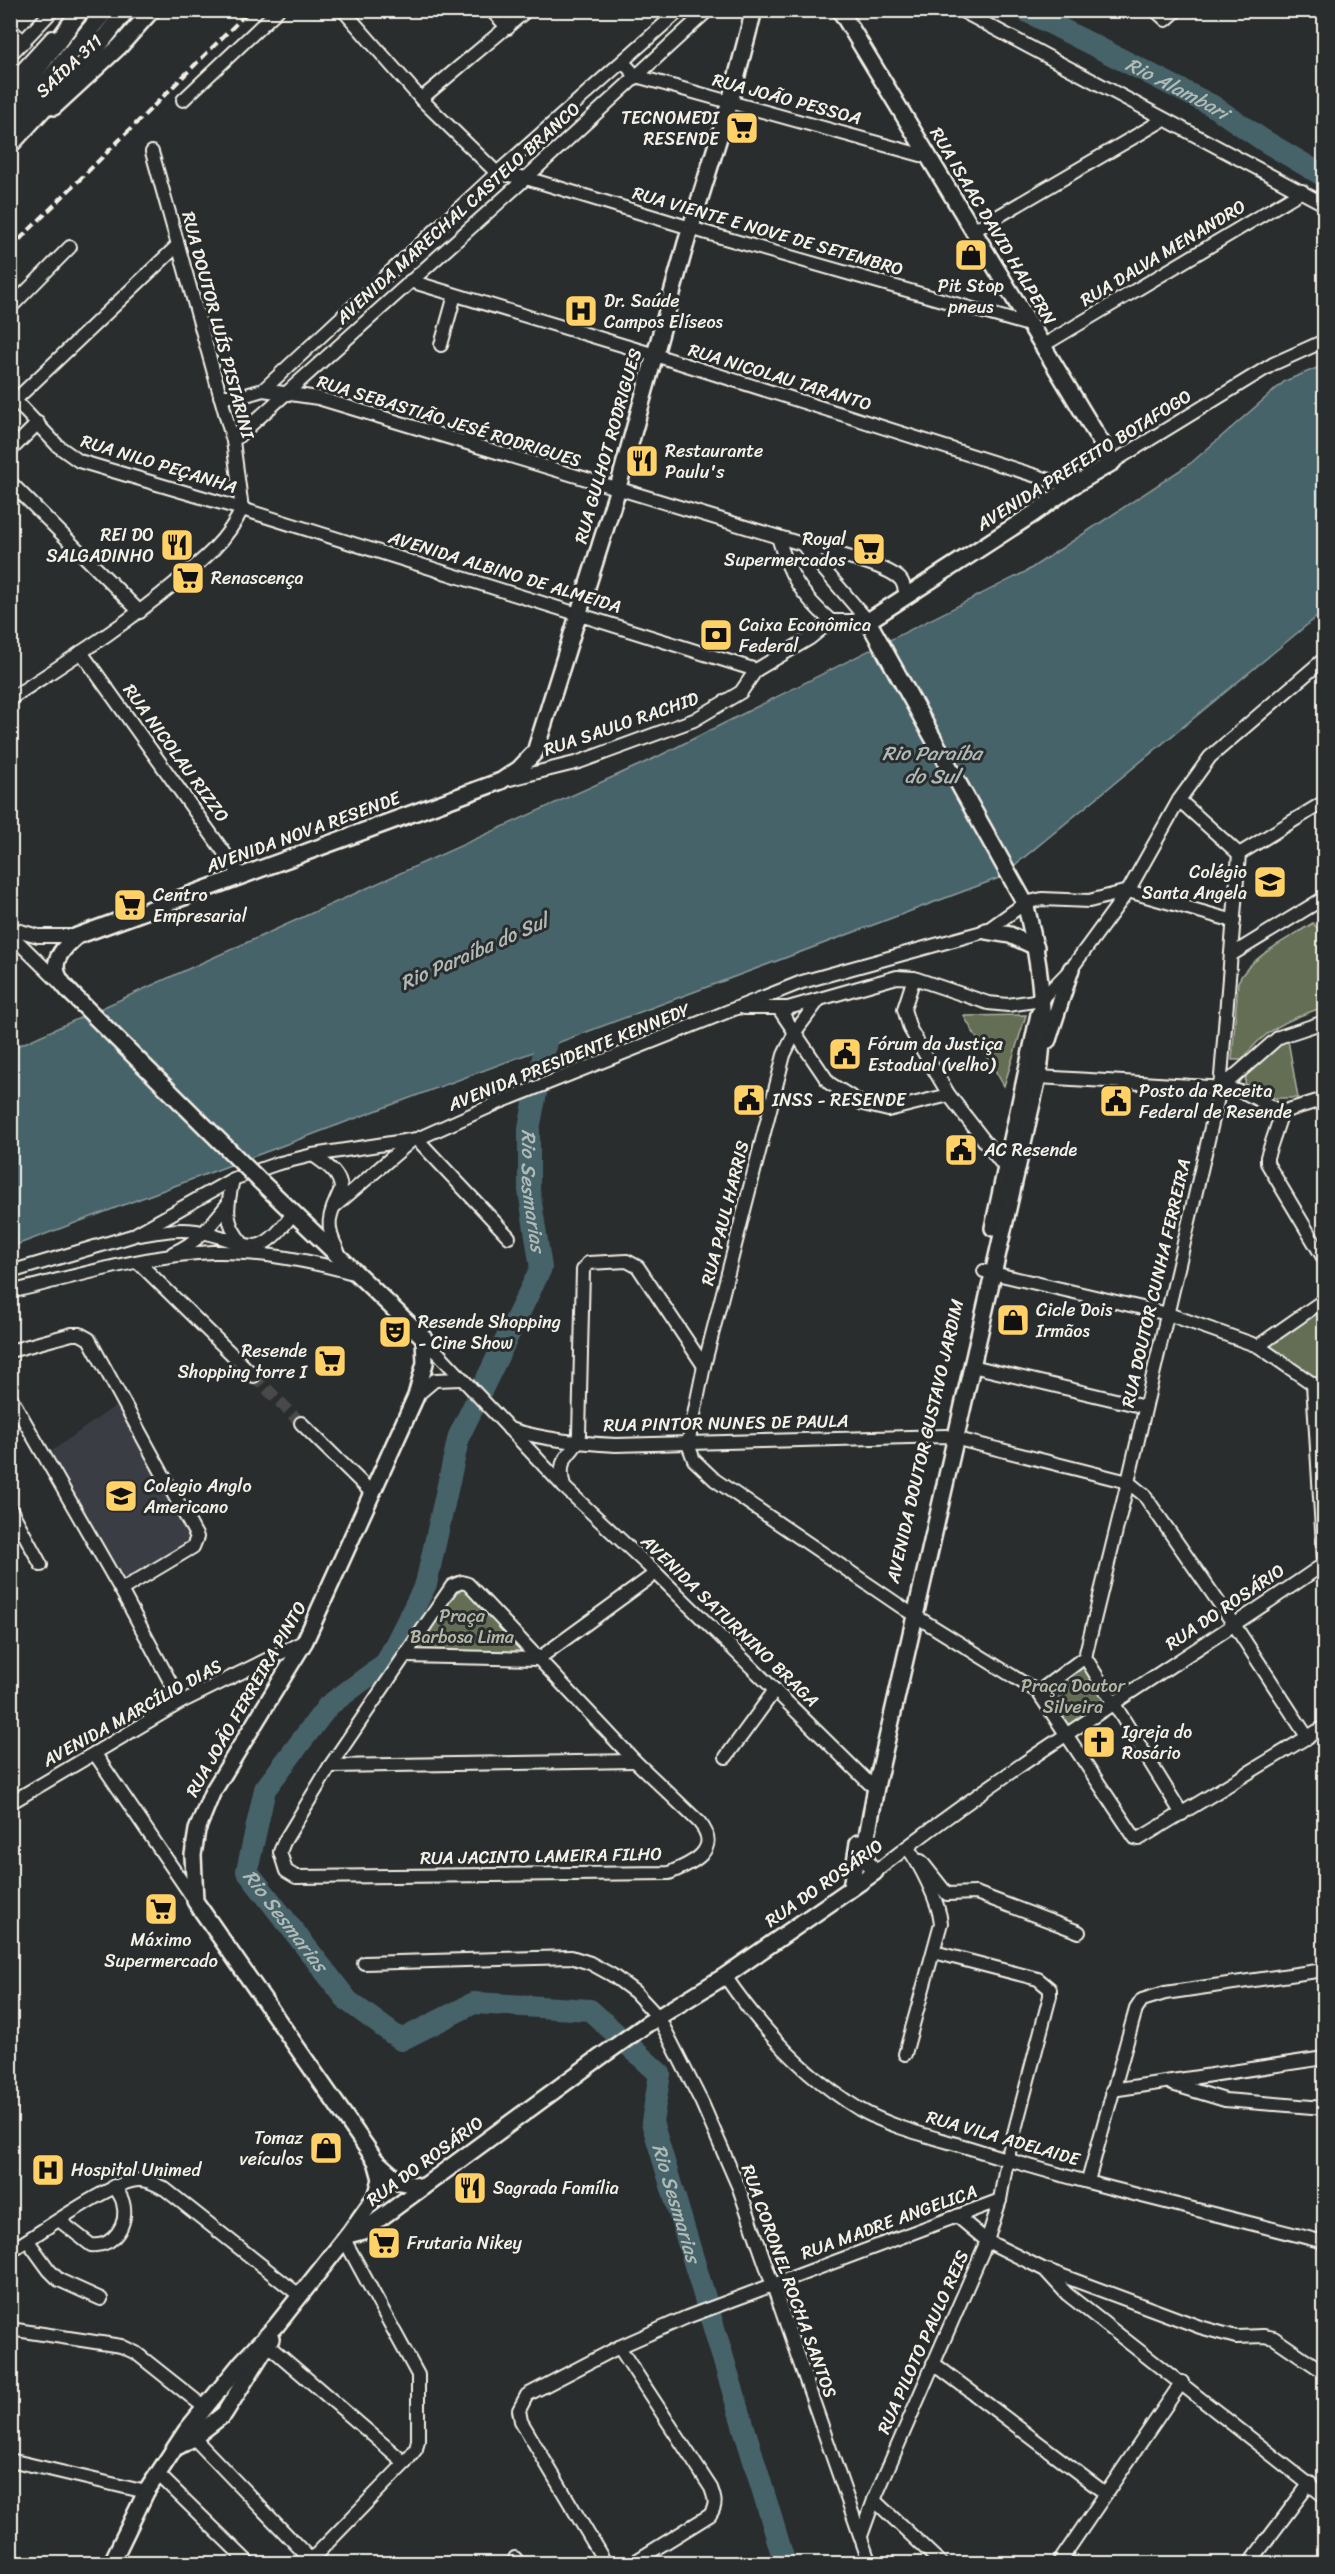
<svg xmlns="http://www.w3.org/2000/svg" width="1335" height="2574" viewBox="0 0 1335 2574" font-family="Sriracha,sans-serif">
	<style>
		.built { fill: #3b3e44 }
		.green { fill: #636e54; stroke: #acb09e; stroke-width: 1.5 }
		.water { fill: #47646a; stroke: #8c9c9c; stroke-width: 1.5 }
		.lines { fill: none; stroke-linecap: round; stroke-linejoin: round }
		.river { stroke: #47646a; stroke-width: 22 }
		.minor-tunnel { stroke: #484a4a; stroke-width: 12; stroke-dasharray: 12 6; stroke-linecap: butt }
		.minor-casing { stroke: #f4f1e8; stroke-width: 16 }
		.major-casing { stroke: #f4f1e8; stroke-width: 20 }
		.highway-casing { stroke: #f4f1e8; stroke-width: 21 }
		.minor { stroke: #2a2d2e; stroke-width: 12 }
		.major { stroke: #2a2d2e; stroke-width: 15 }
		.highway { stroke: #2a2d2e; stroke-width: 16 }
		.rail { stroke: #f4f1e8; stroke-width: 4; stroke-dasharray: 9 4.5; stroke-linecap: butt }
		.major-bridge-casing { stroke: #f4f1e8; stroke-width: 20; stroke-linecap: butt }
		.major-bridge { stroke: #2a2d2e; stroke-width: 15 }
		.labels { text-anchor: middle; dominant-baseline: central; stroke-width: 6; stroke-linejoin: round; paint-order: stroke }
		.street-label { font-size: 18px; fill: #f4f1e8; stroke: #2a2d2e }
		.poi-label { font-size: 18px; fill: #f4f1e8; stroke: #2a2d2e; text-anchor: start }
		.park-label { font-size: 18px; fill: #b3b6a5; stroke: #2a2d2e }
		.water-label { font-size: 20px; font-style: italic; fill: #afb9b6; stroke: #2a2d2e }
	</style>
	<rect width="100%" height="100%" fill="#2a2d2e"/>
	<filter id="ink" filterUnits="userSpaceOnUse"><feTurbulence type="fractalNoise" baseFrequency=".0167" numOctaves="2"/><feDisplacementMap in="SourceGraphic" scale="12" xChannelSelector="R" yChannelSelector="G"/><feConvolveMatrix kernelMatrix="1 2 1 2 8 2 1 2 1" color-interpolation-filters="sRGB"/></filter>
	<g filter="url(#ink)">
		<path class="built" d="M118,1404L191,1539L121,1582L49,1453Z"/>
		<g class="green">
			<path d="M1313,923L1324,936V1007C1291,1018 1263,1030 1242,1060H1232L1238,982C1249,957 1290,938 1313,923Z"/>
			<path d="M1026,1015L1004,1086L964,1016Z"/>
			<path d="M1288,1040L1298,1098H1276L1253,1093L1245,1083C1245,1063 1271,1046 1288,1040Z"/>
			<path d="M1324,1305V1375L1316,1379L1267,1345Z"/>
			<path d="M460,1585L527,1655L410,1653Z"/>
			<path d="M1081,1662L1106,1700L1067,1730L1040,1693Z"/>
		</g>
		<path class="water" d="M1324,365V611L999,878L11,1247V1049L657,757L1027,571L1191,463L1285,381Z"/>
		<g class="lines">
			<g class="river">
				<path id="s1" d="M1024,10L1213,106L1263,140L1324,176"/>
				<path id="s2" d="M550,1021L529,1129V1190L541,1268L459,1436L426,1584L386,1663L328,1706L265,1789L247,1871L348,2001L401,2040L474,2003L590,2010L660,2074L652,2122L785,2564"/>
			</g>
			<path class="minor-tunnel" d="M254,1376L301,1423"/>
			<g class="minor-casing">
				<g id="minor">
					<path d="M343,10L421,99L497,173L526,178L707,233L1029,325"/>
					<path d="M491,10L508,28"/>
					<path d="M960,10L1324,204"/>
					<path d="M1155,10L1166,20L1177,10"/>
					<path d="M10,29L24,42"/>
					<path d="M10,55L53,10"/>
					<path d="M623,62L636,76L928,157"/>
					<path d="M10,83L52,37"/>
					<path d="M421,99L527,10"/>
					<path d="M183,100L278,10"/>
					<path d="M152,152L233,441L242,509"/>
					<path d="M973,231L1163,120"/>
					<path d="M410,281L655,355L1071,487"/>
					<path d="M10,308L70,247"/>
					<path d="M441,345L455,295"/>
					<path d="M1042,346L1302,191"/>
					<path d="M263,390L318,398L802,544L868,621"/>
					<path d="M10,395L58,446L79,461L242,509L756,670"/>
					<path d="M220,396H243L263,390L497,173L680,10"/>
					<path d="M10,405L178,245"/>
					<path d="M233,441L526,178L708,10"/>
					<path d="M10,451L38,423"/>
					<path d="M1113,462L1273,364L1324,341"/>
					<path d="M10,482L140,612"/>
					<path d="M778,537C789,575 801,595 831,621H868"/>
					<path d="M803,545C825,551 885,564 900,579C904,583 905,590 906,596"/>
					<path d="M81,652L241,876"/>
					<path d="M10,699C66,662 124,626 175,583C202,561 227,541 242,509"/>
					<path d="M510,779L579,762L694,720L741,692L756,670L810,638L831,621"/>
					<path d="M1179,800L1239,854"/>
					<path d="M1239,854L1324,802"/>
					<path d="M1128,891L1234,921"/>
					<path d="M10,928L38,936H77"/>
					<path d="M10,934L61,984"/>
					<path d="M1231,955L1324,898"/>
					<path d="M914,978L904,1009L910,1029L949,1095L1006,1169L1012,1171"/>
					<path d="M818,1001L795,1032L784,1055L704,1366L688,1444L694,1460L715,1480L906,1610L1038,1692L1135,1838L1139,1839L1324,1727"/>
					<path d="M744,1008H788L897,977L914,978L988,1003L1008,1005L1041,1000L1071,969L1128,891L1179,800L1210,757L1324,659"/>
					<path d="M779,1009L829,1083L863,1104L888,1110L949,1095"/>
					<path d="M1038,1077L1226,1088L1245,1093L1282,1112L1324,1099"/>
					<path d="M1220,1089L1279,1037L1324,1022"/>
					<path d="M1282,1112L1267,1157V1163L1324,1259"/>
					<path d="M417,1139L509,1237"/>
					<path d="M313,1155C325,1164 340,1172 341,1189C329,1216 324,1225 338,1251"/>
					<path d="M233,1179C227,1207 223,1221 243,1244"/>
					<path d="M335,1206L411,1141"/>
					<path d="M140,1235C159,1232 177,1228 196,1231C248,1239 255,1268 293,1213"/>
					<path d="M173,1253C197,1243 211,1225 227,1205"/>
					<path d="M138,1262L254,1376"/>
					<path d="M984,1271L1168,1314L1258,1346L1313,1384"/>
					<path d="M10,1272L132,1236L233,1179L276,1164L313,1155L417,1139L500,1102L802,982L986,931L1025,903L1042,899L1089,901L1128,891"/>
					<path d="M10,1292C77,1276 144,1255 213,1252C258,1251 313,1261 357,1274"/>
					<path d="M424,1338L564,1487L656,1573L869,1783L876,1787"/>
					<path d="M1258,1346L1324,1300"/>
					<path d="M10,1351L72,1334H80L89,1339L197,1537L193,1547L121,1590"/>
					<path d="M972,1366L1145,1407"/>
					<path d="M1313,1384L1324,1562"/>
					<path d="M10,1396L121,1590L181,1702"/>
					<path d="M416,1396L435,1380L461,1379"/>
					<path d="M301,1423L373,1494"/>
					<path d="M509,1429C545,1440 579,1443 616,1445L946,1436L1128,1482L1144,1495L1235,1626L1308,1738"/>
					<path d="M564,1487C555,1451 576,1458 579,1434L583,1270L588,1263L627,1261L638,1267L704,1366"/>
					<path d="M10,1508L41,1565"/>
					<path d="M462,1582L468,1584L635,1761L699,1822C723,1850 691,1864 669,1873L296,1877L286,1871L280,1852L284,1842L330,1766L452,1586Z"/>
					<path d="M405,1656L538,1659L656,1573"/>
					<path d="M1085,1657L1182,1814"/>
					<path d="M1038,1692L1085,1657L1128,1482L1220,1089L1239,854"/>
					<path d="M95,1754L195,1901"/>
					<path d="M726,1757L775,1690"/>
					<path d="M330,1766L635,1761"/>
					<path d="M10,1803L181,1702L305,1641"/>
					<path d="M921,1861L947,1894L976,1893L1079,1932"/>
					<path d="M875,1872C1017,1759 1175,1667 1324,1564"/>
					<path d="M364,1963L571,1957L590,1963L612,1975L635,1992L659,2018L702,2103L739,2188L870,2564"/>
					<path d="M725,1976C761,2029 803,2075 859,2109C892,2128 933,2137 970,2148C1086,2185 1206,2211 1324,2242"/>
					<path d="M905,2054L941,1923C939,1902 920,1864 907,1847"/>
					<path d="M1172,2084L1225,2100L1324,2108"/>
					<path d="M1112,2090L1324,2058"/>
					<path d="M1088,2181L1136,2009L1142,2000L1165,1993L1324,1970"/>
					<path d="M957,2216L987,2241L1045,2270L1067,2294L1324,2496"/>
					<path d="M60,2221L91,2245C113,2248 129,2224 123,2203C122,2197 117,2191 114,2186"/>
					<path d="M28,2241L49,2270L59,2280L101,2299"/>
					<path d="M10,2251C38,2235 113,2179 140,2180C149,2180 157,2185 165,2189L299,2295"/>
					<path d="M1047,2270L1200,2327L1236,2337L1264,2336L1274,2338L1324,2372"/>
					<path d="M10,2329L121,2346L136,2353L204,2407"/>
					<path d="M262,2340L405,2463"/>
					<path d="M619,2347L711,2488C715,2499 717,2505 710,2515L631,2564"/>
					<path d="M933,2363L1105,2493"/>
					<path d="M189,2433L311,2560"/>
					<path d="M10,2460L146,2492"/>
					<path d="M158,2474L250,2564"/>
					<path d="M874,2500L942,2564"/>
					<path d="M861,2536L874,2500L987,2241L1000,2200L1007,2160L1050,1996V1989L1038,1979L934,1952"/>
					<path d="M515,2558L519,2564"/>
					<path d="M307,2564L405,2463L416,2449L418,2440V2375L344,2239"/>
					<path d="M606,2564L521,2421L519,2410L527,2395L619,2347L687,2317L1000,2200"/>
					<path d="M1058,2564L1182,2382"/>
					<path d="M1249,2564L1310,2483"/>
				</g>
			</g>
			<g class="major-casing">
				<g id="major">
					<path d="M54,107L120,46L152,10"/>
					<path d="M986,931L1010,935L1036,947"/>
					<path d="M78,1000C51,975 47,961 77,936L501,781L519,769L535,752L615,498L686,243L730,102L754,10"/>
					<path d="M1048,1040L1071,969"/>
					<path d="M260,1181L424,1338L425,1363L416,1396L305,1641L212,1793L197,1830L193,1855L195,1901L376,2161L400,2182L423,2187"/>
					<path d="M993,1228L1039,1014"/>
					<path d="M851,1888L858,1843"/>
					<path d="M348,2235L363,2231L599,2058L647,2024L725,1976L875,1872L867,1862L864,1853L876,1787L1038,1077C1048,1019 1040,960 1025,903L868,621L1033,514L1071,487L1113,462L840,10"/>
					<path d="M179,2446L193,2438L224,2414L271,2339"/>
					<path d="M111,2564L146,2492L186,2431L242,2362L276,2326L348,2235L377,2194L381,2179L376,2161"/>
				</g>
			</g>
			<g class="highway-casing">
				<g id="highway">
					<path d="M10,106L81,10"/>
					<path d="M10,122L42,88L106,10"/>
					<path d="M10,145L84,64L126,10"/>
				</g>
			</g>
			<use href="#minor" class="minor"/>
			<use href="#major" class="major"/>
			<use href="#highway" class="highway"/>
			<path class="rail" d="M10,249L250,10"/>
			<g class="major-bridge-casing">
				<path id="major-bridge" d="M78,1000L260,1181"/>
			</g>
			<use href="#major-bridge" class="major-bridge"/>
		</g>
	</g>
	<defs>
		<g id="supermarket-square" transform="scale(1.725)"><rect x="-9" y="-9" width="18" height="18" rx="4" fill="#ffd166" stroke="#2a2d2e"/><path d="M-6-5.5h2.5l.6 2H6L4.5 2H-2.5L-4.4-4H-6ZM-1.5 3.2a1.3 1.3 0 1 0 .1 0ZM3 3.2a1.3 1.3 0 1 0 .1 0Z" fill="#111"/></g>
		<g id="shop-square" transform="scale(1.725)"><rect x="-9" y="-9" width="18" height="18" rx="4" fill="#ffd166" stroke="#2a2d2e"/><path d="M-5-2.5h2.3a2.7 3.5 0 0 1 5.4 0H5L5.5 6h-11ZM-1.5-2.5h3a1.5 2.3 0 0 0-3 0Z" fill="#111"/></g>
		<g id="hospital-square" transform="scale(1.725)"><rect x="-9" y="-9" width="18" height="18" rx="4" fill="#ffd166" stroke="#2a2d2e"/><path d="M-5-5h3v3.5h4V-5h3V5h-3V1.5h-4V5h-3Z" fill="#111"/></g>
		<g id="restaurant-square" transform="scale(1.725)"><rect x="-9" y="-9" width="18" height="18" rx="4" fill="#ffd166" stroke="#2a2d2e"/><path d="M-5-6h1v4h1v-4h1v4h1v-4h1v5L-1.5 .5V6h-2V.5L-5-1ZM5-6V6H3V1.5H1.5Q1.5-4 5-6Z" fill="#111"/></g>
		<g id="bank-square" transform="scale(1.725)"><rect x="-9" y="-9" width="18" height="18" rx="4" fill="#ffd166" stroke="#2a2d2e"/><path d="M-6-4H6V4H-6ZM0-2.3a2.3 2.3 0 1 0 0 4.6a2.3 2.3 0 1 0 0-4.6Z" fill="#111"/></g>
		<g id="school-square" transform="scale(1.725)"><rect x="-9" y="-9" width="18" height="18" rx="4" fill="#ffd166" stroke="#2a2d2e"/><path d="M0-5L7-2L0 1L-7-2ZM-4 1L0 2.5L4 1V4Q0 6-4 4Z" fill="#111"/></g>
		<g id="civic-square" transform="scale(1.725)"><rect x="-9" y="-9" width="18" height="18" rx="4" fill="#ffd166" stroke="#2a2d2e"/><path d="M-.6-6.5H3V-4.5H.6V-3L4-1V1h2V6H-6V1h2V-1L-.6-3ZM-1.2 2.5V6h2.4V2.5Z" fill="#111"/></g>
		<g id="theatre-square" transform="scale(1.725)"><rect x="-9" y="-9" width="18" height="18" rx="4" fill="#ffd166" stroke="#2a2d2e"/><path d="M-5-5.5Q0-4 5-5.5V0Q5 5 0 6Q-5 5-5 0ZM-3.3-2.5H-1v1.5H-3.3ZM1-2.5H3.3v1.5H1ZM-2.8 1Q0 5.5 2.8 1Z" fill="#111"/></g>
		<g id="church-square" transform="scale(1.725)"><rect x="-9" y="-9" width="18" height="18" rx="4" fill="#ffd166" stroke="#2a2d2e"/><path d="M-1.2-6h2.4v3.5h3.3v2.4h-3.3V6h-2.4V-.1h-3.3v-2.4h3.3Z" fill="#111"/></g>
	</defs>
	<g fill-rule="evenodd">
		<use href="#supermarket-square" x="742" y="128"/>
		<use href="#shop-square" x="971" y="255"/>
		<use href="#hospital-square" x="581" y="311"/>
		<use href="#restaurant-square" x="642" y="461"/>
		<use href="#restaurant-square" x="177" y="545"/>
		<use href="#supermarket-square" x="869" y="549"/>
		<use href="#supermarket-square" x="188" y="578"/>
		<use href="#bank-square" x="716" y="635"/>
		<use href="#school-square" x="1270" y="882"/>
		<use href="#supermarket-square" x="130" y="905"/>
		<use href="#civic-square" x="845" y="1054"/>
		<use href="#civic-square" x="749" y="1100"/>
		<use href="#civic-square" x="1116" y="1101"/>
		<use href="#civic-square" x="961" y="1150"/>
		<use href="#shop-square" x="1013" y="1320"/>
		<use href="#theatre-square" x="395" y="1332"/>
		<use href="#supermarket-square" x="330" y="1361"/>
		<use href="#school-square" x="121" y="1496"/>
		<use href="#church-square" x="1099" y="1742"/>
		<use href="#supermarket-square" x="161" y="1909"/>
		<use href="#shop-square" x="326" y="2148"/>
		<use href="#hospital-square" x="48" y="2170"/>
		<use href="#restaurant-square" x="470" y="2188"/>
		<use href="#supermarket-square" x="384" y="2243"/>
	</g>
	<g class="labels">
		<g class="street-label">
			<text transform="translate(69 66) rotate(-43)">SAÍDA 311</text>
			<text transform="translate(787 99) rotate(15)">RUA JOÃO PESSOA</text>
			<text transform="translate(458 213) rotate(-42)">AVENIDA MARECHAL CASTELO BRANCO</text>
			<text transform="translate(993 226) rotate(59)">RUA ISAAC DAVID HALPERN</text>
			<text transform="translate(768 231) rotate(16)">RUA VIENTE E NOVE DE SETEMBRO</text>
			<text transform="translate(1163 253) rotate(-31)">RUA DALVA MENANDRO</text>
			<text transform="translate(218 325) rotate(75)">RUA DOUTOR LUÍS PISTARINI</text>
			<text transform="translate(780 377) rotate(17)">RUA NICOLAU TARANTO</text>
			<text transform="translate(449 421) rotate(17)">RUA SEBASTIÃO JESÉ RODRIGUES</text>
			<text transform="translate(608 446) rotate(-74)">RUA GULHOT RODRIGUES</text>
			<text transform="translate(1084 460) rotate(-32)">AVENIDA PREFEITO BOTAFOGO</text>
			<text transform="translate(159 464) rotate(17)">RUA NILO PEÇANHA</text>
			<text transform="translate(505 572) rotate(17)">AVENIDA ALBINO DE ALMEIDA</text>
			<text transform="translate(621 724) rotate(-19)">RUA SAULO RACHID</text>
			<text transform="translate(176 753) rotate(54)">RUA NICOLAU RIZZO</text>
			<text transform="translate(303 832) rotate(-20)">AVENIDA NOVA RESENDE</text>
			<text transform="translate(569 1057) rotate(-22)">AVENIDA PRESIDENTE KENNEDY</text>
			<text transform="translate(725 1213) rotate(-76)">RUA PAUL HARRIS</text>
			<text transform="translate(1156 1283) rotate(-77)">RUA DOUTOR CUNHA FERREIRA</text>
			<text transform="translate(726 1423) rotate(-1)">RUA PINTOR NUNES DE PAULA</text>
			<text transform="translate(925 1441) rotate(-77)">AVENIDA DOUTOR GUSTAVO JARDIM</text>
			<text transform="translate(1225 1607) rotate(-34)">RUA DO ROSÁRIO</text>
			<text transform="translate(730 1621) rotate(44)">AVENIDA SATURNINO BRAGA</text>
			<text transform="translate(246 1699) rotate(-60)">RUA JOÃO FERREIRA PINTO</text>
			<text transform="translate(132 1713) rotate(-29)">AVENIDA MARCÍLIO DIAS</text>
			<text transform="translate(541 1856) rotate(-1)">RUA JACINTO LAMEIRA FILHO</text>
			<text transform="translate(824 1883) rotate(-35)">RUA DO ROSÁRIO</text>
			<text transform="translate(1003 2138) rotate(16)">RUA VILA ADELAIDE</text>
			<text transform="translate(425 2161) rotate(-36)">RUA DO ROSÁRIO</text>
			<text transform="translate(889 2222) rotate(-20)">RUA MADRE ANGELICA</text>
			<text transform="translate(789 2281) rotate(70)">RUA CORONEL ROCHA SANTOS</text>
			<text transform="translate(923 2342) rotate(-66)">RUA PILOTO PAULO REIS</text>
		</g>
		<g class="poi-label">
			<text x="719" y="118" text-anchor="end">TECNOMEDI<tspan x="719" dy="21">RESENDE</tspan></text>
			<text x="971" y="286" text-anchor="middle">Pit Stop<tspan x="971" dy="21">pneus</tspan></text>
			<text x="604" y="301">Dr. Saúde<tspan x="604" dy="21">Campos Elíseos</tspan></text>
			<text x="665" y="451">Restaurante<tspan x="665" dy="21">Paulu's</tspan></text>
			<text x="154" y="535" text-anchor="end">REI DO<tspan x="154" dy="21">SALGADINHO</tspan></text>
			<text x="846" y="539" text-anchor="end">Royal<tspan x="846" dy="21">Supermercados</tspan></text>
			<text x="211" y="578">Renascença</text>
			<text x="739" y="625">Caixa Econômica<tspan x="739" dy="21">Federal</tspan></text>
			<text x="1247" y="872" text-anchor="end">Colégio<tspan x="1247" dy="21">Santa Angela</tspan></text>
			<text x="153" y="895">Centro<tspan x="153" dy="21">Empresarial</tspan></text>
			<text x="868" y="1044">Fórum da Justiça<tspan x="868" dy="21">Estadual (velho)</tspan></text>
			<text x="1139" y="1091">Posto da Receita<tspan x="1139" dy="21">Federal de Resende</tspan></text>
			<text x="772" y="1100">INSS - RESENDE</text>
			<text x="984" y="1150">AC Resende</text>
			<text x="1036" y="1310">Cicle Dois<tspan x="1036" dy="21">Irmãos</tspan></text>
			<text x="418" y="1322">Resende Shopping<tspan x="418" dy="21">- Cine Show</tspan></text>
			<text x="307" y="1351" text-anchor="end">Resende<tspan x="307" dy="21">Shopping torre I</tspan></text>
			<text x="144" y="1486">Colegio Anglo<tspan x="144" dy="21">Americano</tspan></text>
			<text x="1122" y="1732">Igreja do<tspan x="1122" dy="21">Rosário</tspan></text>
			<text x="161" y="1940" text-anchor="middle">Máximo<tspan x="161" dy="21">Supermercado</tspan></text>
			<text x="303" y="2138" text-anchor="end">Tomaz<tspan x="303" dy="21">veículos</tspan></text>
			<text x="71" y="2170">Hospital Unimed</text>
			<text x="493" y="2188">Sagrada Família</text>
			<text x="407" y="2243">Frutaria Nikey</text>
		</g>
		<g class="park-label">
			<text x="462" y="1616">Praça<tspan x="462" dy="21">Barbosa Lima</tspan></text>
			<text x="1073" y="1686">Praça Doutor<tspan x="1073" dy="21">Silveira</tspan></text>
		</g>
		<g class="water-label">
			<text stroke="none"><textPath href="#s1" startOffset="172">Rio Alambari</textPath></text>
			<text x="932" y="753">Rio Paraíba<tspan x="932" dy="23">do Sul</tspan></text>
			<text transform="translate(474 952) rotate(-24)">Rio Paraíba do Sul</text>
			<text stroke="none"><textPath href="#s2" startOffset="172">Rio Sesmarias</textPath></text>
			<text stroke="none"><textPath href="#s2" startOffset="1000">Rio Sesmarias</textPath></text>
			<text stroke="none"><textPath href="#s2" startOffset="1594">Rio Sesmarias</textPath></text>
		</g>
	</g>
	<rect width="1335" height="2574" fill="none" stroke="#2a2d2e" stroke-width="36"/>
	<rect x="18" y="18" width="1299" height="2538" fill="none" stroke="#f4f1e8" stroke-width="2" filter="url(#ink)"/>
</svg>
